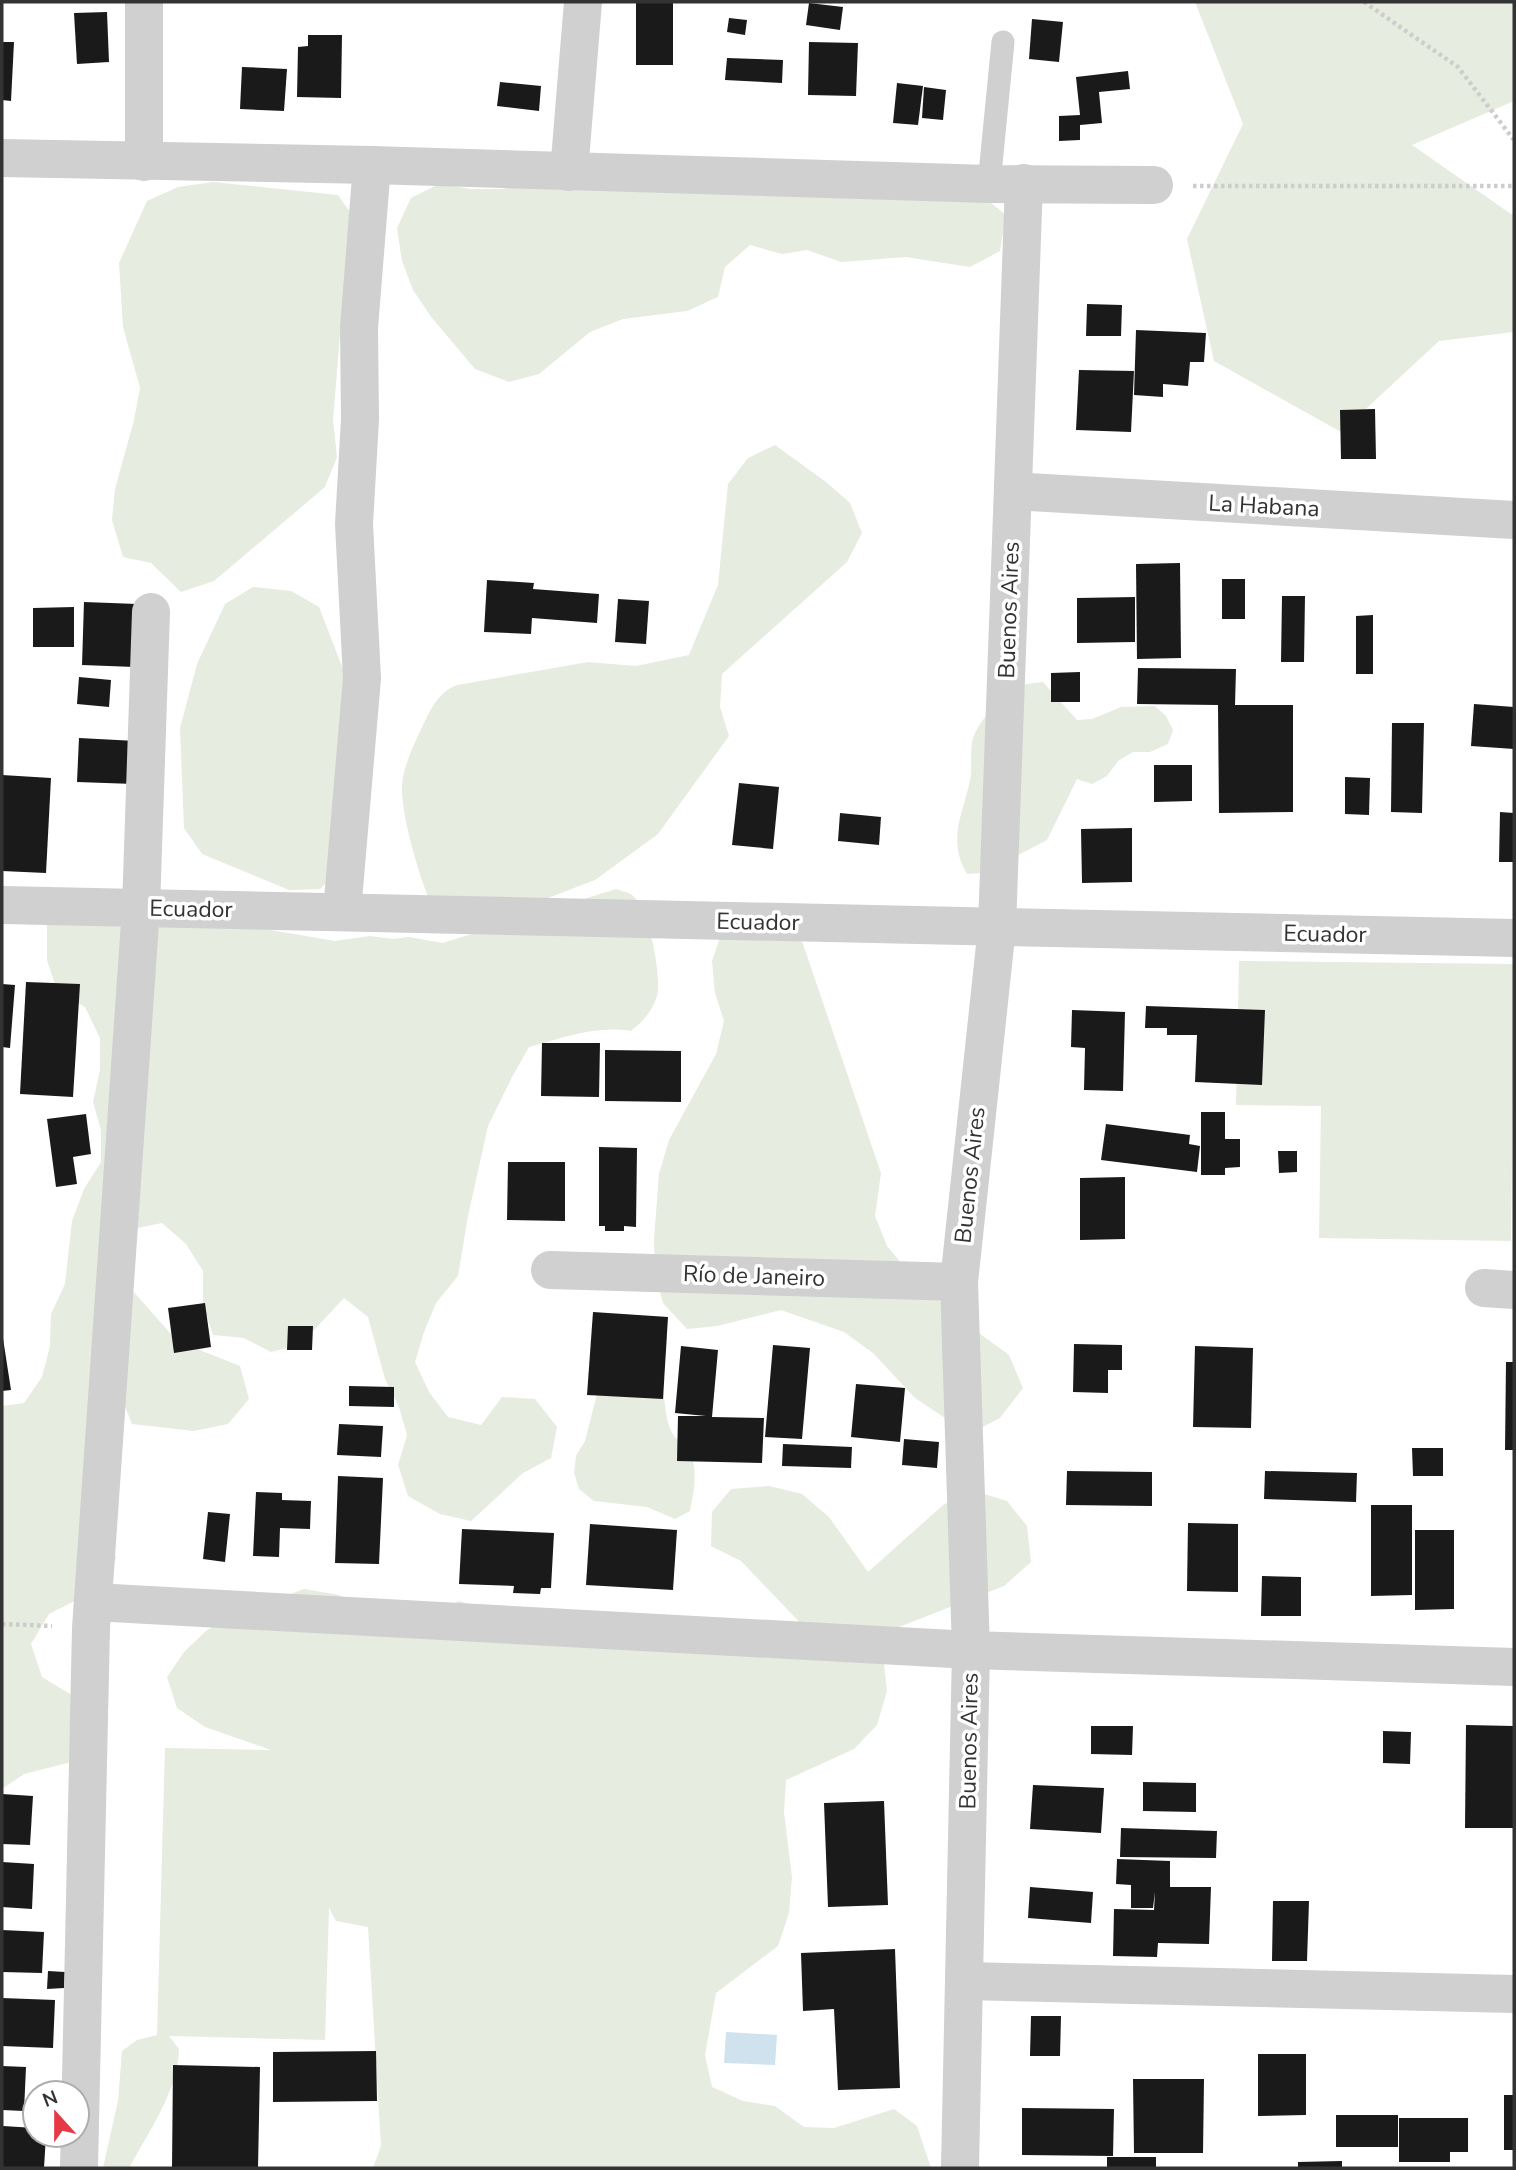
<svg xmlns="http://www.w3.org/2000/svg" width="1516" height="2170" viewBox="0 0 1516 2170" font-family="'Nunito Sans',sans-serif">
	<style>
		.green { fill: #e6ecdf }
		.water { fill: #cfe2ee }
		.building { fill: #1a1a1a }
		.lines { fill: none; stroke-linecap: round; stroke-linejoin: round }
		.path { stroke: #cdcdcd; stroke-width: 4.5; stroke-dasharray: 3.5 3.5; stroke-linecap: butt }
		.lane { stroke: #d0d0d0; stroke-width: 23 }
		.street { stroke: #d0d0d0; stroke-width: 38 }
		.labels { text-anchor: middle; dominant-baseline: central; stroke-width: 7; stroke-linejoin: round; paint-order: stroke }
		.street-label { font-size: 23px; fill: #333; stroke: #fff }
	</style>
	<rect width="100%" height="100%" fill="#fff"/>
	<g class="green">
		<path d="M1195,2H1514V101L1412,145L1511,214L1514,213V332L1439,341L1341,432L1214,361L1187,239L1243,124Z"/>
		<path d="M603,162L981,195L1006,215L1000,251L970,267L906,257L841,262L807,250L782,254L750,245L725,267L718,297L687,311L623,319L590,332L539,374L509,382L475,369L432,318L413,290L402,261L397,228L411,198L439,184L471,189H503Z"/>
		<path d="M213,182L338,195L357,222L342,310L333,420L337,457L325,487L214,581L181,592L151,563L123,557L112,520L115,489L134,420L140,388L123,327L119,263L147,201L178,187Z"/>
		<path d="M775,445L826,482L850,503L862,533L847,562L722,674L720,707L729,736L658,834L595,880L477,925L430,902C418,871 404,825 402,792C401,769 414,745 423,725C432,707 438,693 457,685L588,662L636,666L689,655L718,585L728,484L748,458Z"/>
		<path d="M253,587L291,591L319,607L343,669V866L320,889L289,890L202,854L184,828L180,728L197,664L225,604Z"/>
		<path d="M1043,682L1077,720L1092,719L1121,707L1155,706L1166,716L1173,730L1168,744L1150,752H1133L1118,761L1107,776L1092,784L1077,779L1047,840L984,873L967,874C948,841 961,818 969,785C973,771 970,756 972,742C976,722 1007,689 1027,684C1032,683 1038,683 1043,682Z"/>
		<path d="M616,889C621,891 628,892 632,895C649,907 662,977 657,996C652,1012 643,1021 631,1031C597,1025 561,1038 529,1047L512,1077L488,1126L468,1216L458,1276L436,1303L424,1332L415,1362L429,1392L448,1417L481,1425L502,1397L535,1399L557,1427L551,1458L523,1473L471,1521L440,1514L408,1496L398,1465L407,1435L399,1407L385,1379L368,1317L344,1298L300,1345L271,1352L244,1338L213,1335L203,1304V1271L186,1244L162,1223L132,1229V1290L177,1341L240,1366L249,1399L228,1424L194,1431L132,1424L120,1394L97,1499L116,1558L104,1586L49,1614L31,1644L42,1677L70,1694L81,1727L83,1759L24,1774L2,1789V1406L24,1403L42,1377L50,1346L51,1314L65,1284L72,1221L84,1189L101,1162V1130L93,1102L100,1070V1038L85,1007L57,991L47,960V925L183,915L335,941L370,936L393,939L409,937L443,943Z"/>
		<path d="M787,917L803,944L881,1173L875,1216L887,1246L908,1271L957,1317L1009,1355L1023,1388L1000,1418L969,1434L915,1398L873,1353L844,1332L781,1310L717,1326L687,1329L663,1303L655,1272L654,1239L659,1174L669,1140L716,1054L724,1021L715,993L712,961L723,928Z"/>
		<path d="M1239,961L1514,964L1511,1241L1319,1238L1321,1106L1236,1105Z"/>
		<path d="M663,1388C665,1402 665,1423 674,1436C677,1440 683,1442 686,1447C700,1465 694,1490 690,1511L675,1519L647,1507L594,1501L579,1489L574,1473L576,1456L585,1441L597,1394Z"/>
		<path d="M769,1486L802,1494L829,1517L868,1572L943,1505L971,1490L1007,1501L1027,1526L1031,1562L1004,1586L899,1627L883,1656L887,1691L877,1725L854,1749L786,1780L784,1812L792,1877L789,1913L778,1946L716,1993L705,2055L712,2087L743,2101L775,2106L804,2127L834,2128L894,2109L917,2126L931,2168H373L381,2146L368,1927L336,1921L329,1908L325,2040L169,2036L179,2049C178,2091 149,2131 129,2168H103L118,2101L122,2051L137,2040L157,2035L165,1748L271,1750L205,1727L177,1708L167,1677L184,1652L207,1630L235,1615L304,1589L339,1595L402,1627L459,1601L557,1630L810,1633L741,1561L711,1546L712,1512L731,1489Z"/>
	</g>
	<path class="water" d="M726,2032L777,2035L775,2065L724,2063Z"/>
	<g class="building">
		<rect x="636" y="2" width="37" height="63"/>
		<path d="M809,3L843,7L840,30L806,25Z"/>
		<path d="M107,12L109,62L77,64L74,13Z"/>
		<path d="M729,18L747,20L745,35L727,32Z"/>
		<path d="M1032,19L1063,22L1059,62L1029,59Z"/>
		<path d="M308,35H342L341,98L297,97L298,47L308,46Z"/>
		<path d="M2,42H14L11,101L2,100Z"/>
		<path d="M809,42L858,43L856,96L808,95Z"/>
		<path d="M727,58L783,60L782,83L725,80Z"/>
		<path d="M242,67L287,69L284,111L240,109Z"/>
		<path d="M1128,71L1130,89L1099,92L1102,123L1080,125V140L1059,141V116L1080,115L1076,77Z"/>
		<path d="M500,82L541,86L539,111L497,106Z"/>
		<path d="M897,83L923,86L918,125L893,123Z"/>
		<path d="M924,87L946,90L943,120L922,118Z"/>
		<path d="M1087,304L1122,305L1121,336H1086Z"/>
		<path d="M1136,330L1206,333L1204,362H1190L1188,386L1163,384V397L1134,395Z"/>
		<path d="M1079,370L1134,371L1131,432L1076,430Z"/>
		<path d="M1375,409L1376,459H1341L1340,410Z"/>
		<path d="M1180,563L1181,658L1137,659L1136,564Z"/>
		<rect x="1222" y="579" width="23" height="40"/>
		<path d="M487,580L534,583L533,589L599,594L597,623L532,618L531,634L484,632Z"/>
		<path d="M1282,596H1305L1304,662H1281Z"/>
		<path d="M1135,597V642L1077,643V598Z"/>
		<path d="M618,599L649,601L646,644L615,642Z"/>
		<path d="M84,602L137,604L135,667L82,665Z"/>
		<path d="M74,607V647H33V608Z"/>
		<path d="M1373,615V674H1356V616Z"/>
		<path d="M1138,668L1236,669L1235,705H1293V812L1219,813L1218,705L1137,704Z"/>
		<path d="M1080,672V702H1051V673Z"/>
		<path d="M79,677L111,680L109,707L77,704Z"/>
		<path d="M1474,704L1514,707V749L1471,746Z"/>
		<path d="M1392,723H1424L1422,813L1391,812Z"/>
		<path d="M79,738L136,741L134,784L77,782Z"/>
		<path d="M1154,765H1192V801L1154,802Z"/>
		<path d="M2,775L51,778L46,873L2,871Z"/>
		<path d="M1345,777L1370,778L1369,815L1345,814Z"/>
		<path d="M739,783L779,787L773,849L732,845Z"/>
		<path d="M1500,812L1514,813V862H1499Z"/>
		<path d="M840,813L881,817L879,845L838,841Z"/>
		<path d="M1132,828V882L1082,883L1081,829Z"/>
		<path d="M26,982L80,984L73,1097L20,1094Z"/>
		<path d="M2,984L15,985L10,1048L2,1047Z"/>
		<path d="M1146,1006L1265,1010L1262,1085L1195,1082L1197,1035H1167V1028H1145Z"/>
		<path d="M1072,1010L1125,1012L1123,1091L1084,1090L1085,1048L1071,1047Z"/>
		<path d="M542,1043H600L599,1097L541,1096Z"/>
		<path d="M605,1050L681,1051V1102L605,1101Z"/>
		<path d="M1201,1112H1225V1139H1240V1167L1225,1168V1175H1201Z"/>
		<path d="M86,1114L91,1154L73,1157L77,1184L56,1187L47,1119Z"/>
		<path d="M1106,1124L1190,1135L1189,1144L1200,1146L1197,1172L1101,1160Z"/>
		<path d="M599,1147L637,1148L636,1227L624,1226V1231H605V1226H599Z"/>
		<path d="M1278,1151H1297V1172L1279,1173Z"/>
		<path d="M508,1162H565V1221L507,1220Z"/>
		<path d="M1125,1177V1239L1080,1240V1178Z"/>
		<path d="M205,1303L211,1347L174,1353L168,1308Z"/>
		<path d="M593,1312L668,1317L663,1399L587,1395Z"/>
		<path d="M288,1326H313L312,1350H287Z"/>
		<path d="M2,1332L11,1390L2,1391Z"/>
		<path d="M1074,1344L1122,1345V1370H1108V1393L1073,1392Z"/>
		<path d="M773,1345L810,1348L802,1439L765,1437Z"/>
		<path d="M681,1346L718,1350L712,1417L764,1418L762,1463L677,1461L678,1416H706L675,1413Z"/>
		<path d="M1195,1346L1253,1348L1251,1428L1193,1427Z"/>
		<path d="M1506,1362H1514V1450H1505Z"/>
		<path d="M856,1384L905,1388L900,1442L851,1437Z"/>
		<path d="M349,1386L394,1387V1407L349,1406Z"/>
		<path d="M339,1424L383,1426L381,1457L337,1455Z"/>
		<path d="M904,1439L939,1442L937,1468L902,1465Z"/>
		<path d="M783,1444L852,1447L851,1468L782,1466Z"/>
		<path d="M1412,1448H1443V1476H1413Z"/>
		<path d="M1067,1471L1152,1472V1506L1066,1505Z"/>
		<path d="M1265,1471L1357,1473L1356,1502L1264,1499Z"/>
		<path d="M338,1476L383,1478L379,1564L335,1563Z"/>
		<path d="M256,1492L282,1493V1500L311,1501L310,1529L280,1528L279,1557L253,1556Z"/>
		<path d="M1371,1505H1412V1595L1371,1596Z"/>
		<path d="M208,1512L230,1514L225,1562L203,1559Z"/>
		<path d="M1188,1523L1238,1524V1592L1187,1591Z"/>
		<path d="M590,1524L677,1530L673,1590L586,1585Z"/>
		<path d="M462,1529L554,1533L551,1588H541L540,1594L513,1593L514,1586L459,1584Z"/>
		<path d="M1415,1530H1454V1609L1415,1610Z"/>
		<path d="M1262,1576L1301,1577V1616H1261Z"/>
		<path d="M1466,1725L1514,1726V1828H1465Z"/>
		<path d="M1091,1726H1133L1132,1755L1091,1754Z"/>
		<path d="M1383,1731L1411,1732L1410,1764L1383,1763Z"/>
		<path d="M1143,1782L1196,1783V1812L1143,1811Z"/>
		<path d="M1033,1785L1104,1788L1101,1833L1030,1829Z"/>
		<path d="M2,1794L33,1796L30,1845L2,1844Z"/>
		<path d="M884,1801L888,1905L828,1907L824,1803Z"/>
		<path d="M1121,1828L1217,1831L1216,1858L1120,1857Z"/>
		<path d="M1117,1859L1170,1861V1887H1211L1209,1944L1158,1943L1157,1957L1113,1956L1114,1909L1154,1910L1155,1892L1153,1908H1131V1885L1116,1884Z"/>
		<path d="M2,1862L34,1864L32,1909L2,1907Z"/>
		<path d="M1030,1887L1093,1892L1091,1923L1028,1918Z"/>
		<path d="M1273,1901H1309L1307,1961H1272Z"/>
		<path d="M2,1930L44,1932L42,1973L2,1972Z"/>
		<path d="M895,1949L900,2088L838,2090L834,2009L803,2011L801,1953Z"/>
		<path d="M48,1971L65,1972L64,1988L47,1989Z"/>
		<path d="M2,1998L55,2000L53,2048L2,2046Z"/>
		<path d="M1031,2016H1061L1060,2056H1030Z"/>
		<path d="M376,2051L377,2101L273,2102V2052Z"/>
		<path d="M1258,2054H1306V2115L1258,2116Z"/>
		<path d="M173,2065L260,2067L258,2168H172Z"/>
		<path d="M2,2066L26,2067L24,2111L2,2110Z"/>
		<path d="M1133,2079H1204L1203,2153H1134Z"/>
		<rect x="1504" y="2095" width="10" height="55"/>
		<path d="M1022,2108L1114,2109L1113,2156L1022,2155Z"/>
		<rect x="1336" y="2115" width="62" height="32"/>
		<path d="M1399,2118H1468V2152H1450V2162H1399Z"/>
		<path d="M3,2126L35,2128V2135H46L44,2168H2Z"/>
		<rect x="1107" y="2157" width="49" height="11"/>
		<path d="M1342,2161V2168H1298V2162Z"/>
	</g>
	<g class="lines">
		<g class="path">
			<path d="M1364,2L1458,67L1514,140"/>
			<path d="M1193,186H1514"/>
			<path d="M2,1624L52,1626"/>
		</g>
		<path class="lane" d="M989,184L1003,42"/>
		<g class="street">
			<path d="M2,158L372,165L989,184L1154,185"/>
			<path d="M144,162V2"/>
			<path d="M569,172L583,2"/>
			<path d="M1013,491L1514,520"/>
			<path d="M2,905L1514,938"/>
			<path d="M342,912L362,678L354,524L360,419L359,328L372,165"/>
			<path d="M550,1270L959,1282"/>
			<path d="M1484,1288L1514,1290"/>
			<path d="M94,1602L971,1650L1514,1667"/>
			<path d="M965,1981L1514,1994"/>
			<path d="M79,2168L91,1628L141,908L151,612"/>
			<path d="M960,2168L971,1650L959,1282L997,927L1024,183"/>
		</g>
	</g>
	<g class="labels">
		<g class="street-label">
			<text transform="translate(1264 506) rotate(3)">La Habana</text>
			<text transform="translate(1009 610) rotate(-88)">Buenos Aires</text>
			<text transform="translate(191 909) rotate(1)">Ecuador</text>
			<text transform="translate(758 922) rotate(1)">Ecuador</text>
			<text transform="translate(1325 934) rotate(1)">Ecuador</text>
			<text transform="translate(970 1175) rotate(-84)">Buenos Aires</text>
			<text transform="translate(754 1276) rotate(2)">Río de Janeiro</text>
			<text transform="translate(969 1741) rotate(-89)">Buenos Aires</text>
		</g>
	</g>
	<rect width="1516" height="2170" fill="none" stroke="#333333" stroke-width="7"/>
	<g transform="translate(56 2114) rotate(339)"><circle r="33" fill="#ffffff" stroke="#adadad" stroke-width="2"/>
	<path d="M0-5L12 26L0 18L-12 26Z" fill="#e63946"/>
	<text y="-10" font-size="19" font-weight="bold" text-anchor="middle" fill="#333333">N</text>
	</g>
</svg>
